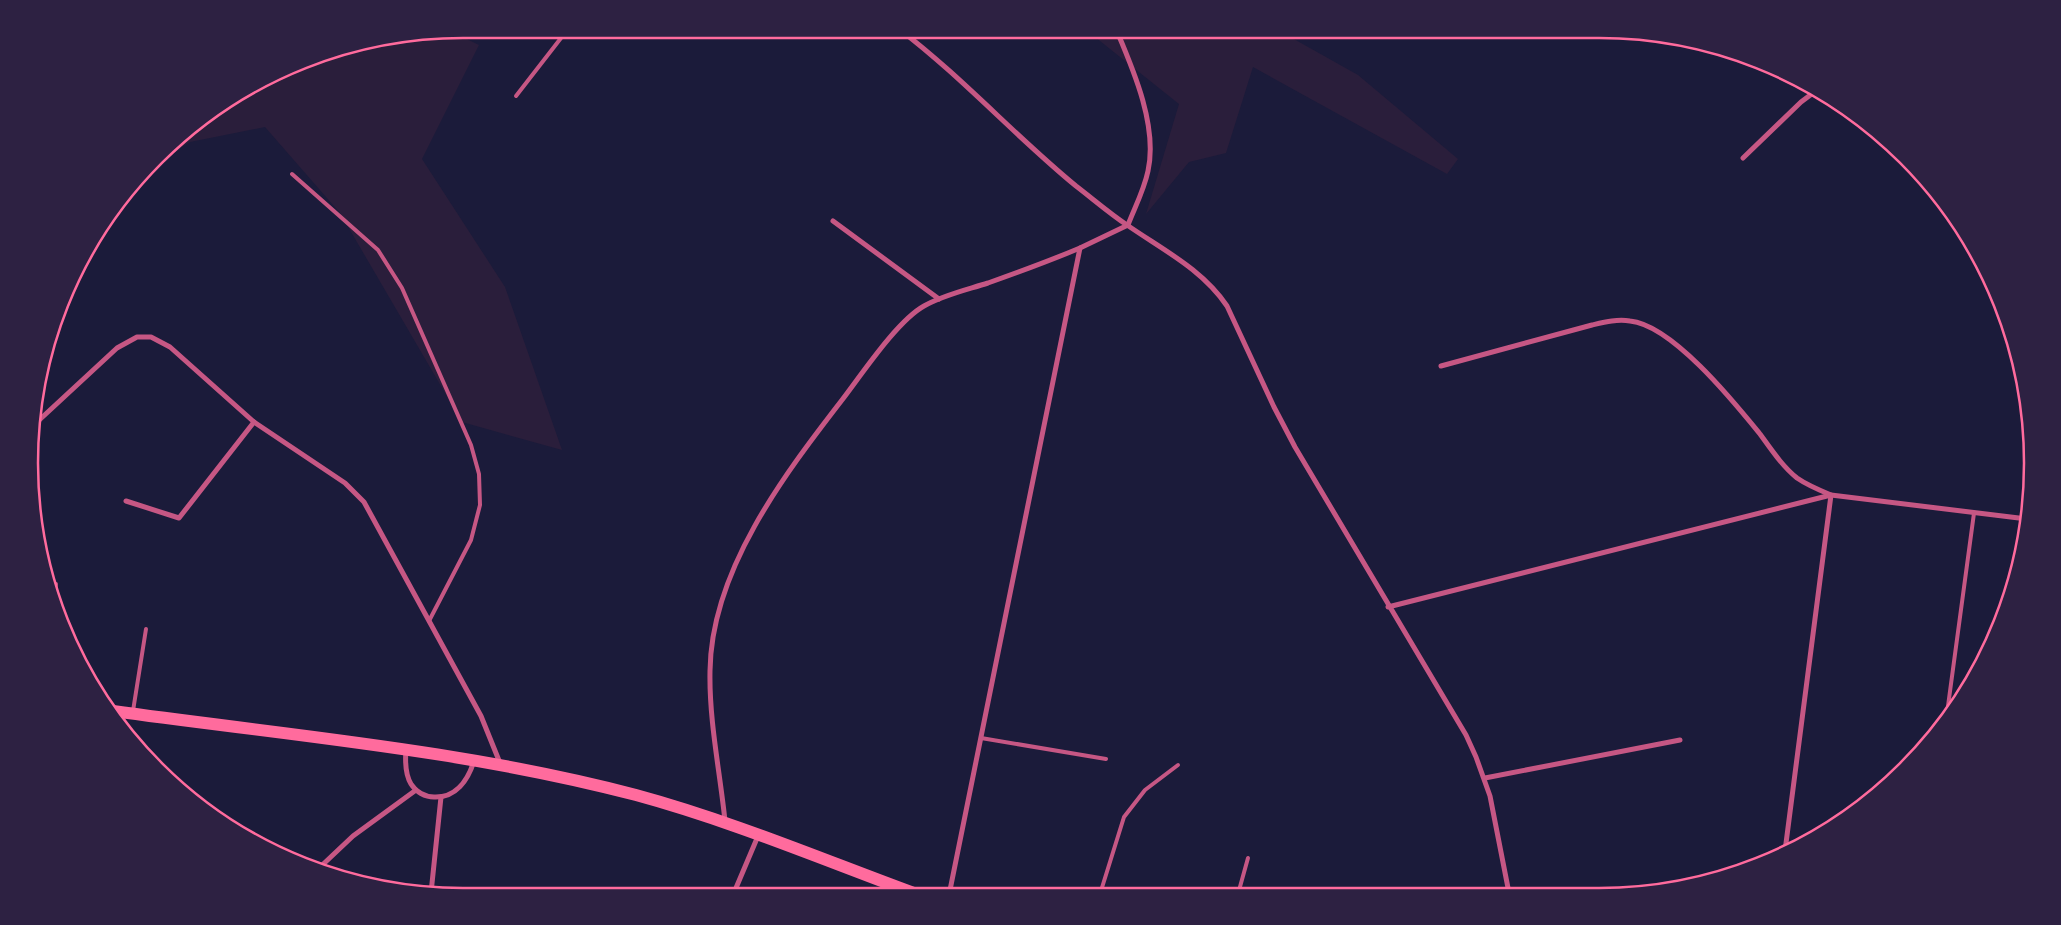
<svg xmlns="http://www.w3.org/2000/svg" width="2061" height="925" viewBox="0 0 2061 925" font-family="'PT Sans Narrow',sans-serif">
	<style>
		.green { fill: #2a1e3b }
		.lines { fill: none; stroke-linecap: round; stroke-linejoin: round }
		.service { stroke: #c65784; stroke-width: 4 }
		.minor { stroke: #c65784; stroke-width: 5 }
		.primary { stroke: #ff6b9d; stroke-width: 12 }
		.rim { fill: none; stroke: #ff6b9d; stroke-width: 2.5 }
	</style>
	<rect width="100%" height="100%" fill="#1b1b3a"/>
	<g class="green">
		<path d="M1085,29H1276L1358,75L1458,159L1447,174L1253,67L1226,153L1189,162L1146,214L1179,104Z"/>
		<path d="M450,31L479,45L422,159L505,287L562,450L462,422L340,213L265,127L190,142L154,164L177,136L246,87L323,52Z"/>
	</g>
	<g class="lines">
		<g class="service">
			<path d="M516,96L568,29"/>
			<path d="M292,174L378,250L402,288L471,445L479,474L480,505L471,540L429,621"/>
			<path d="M53,605L56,584"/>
			<path d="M133,711L146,629"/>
			<path d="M1946,721L1974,513"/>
			<path d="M981,738L1106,759"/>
			<path d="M1100,894L1124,817L1145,790L1178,765"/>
			<path d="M1238,894L1248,858"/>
		</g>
		<g class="minor">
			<path d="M899,29C961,76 1015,136 1076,186C1093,199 1109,213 1127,225C1163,250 1202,269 1227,306L1274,407L1295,447L1466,735L1476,757L1490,796L1509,893"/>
			<path d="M1743,158L1801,102L1817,90"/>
			<path d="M833,221L939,299"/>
			<path d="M1441,366L1592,325C1605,322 1617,319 1630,321C1672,325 1734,402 1760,434C1771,449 1782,466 1797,478C1807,485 1819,490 1831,495L1785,851"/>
			<path d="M36,423L117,348L137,337H151L170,347L254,422L345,483L364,502L481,716L500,763"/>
			<path d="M126,501L179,518L254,422"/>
			<path d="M1388,607L1831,495L2027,519"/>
			<path d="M406,750C405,762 405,774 411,784C416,792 425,797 434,797C456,798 468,780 474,761"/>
			<path d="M1485,778L1680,740"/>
			<path d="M725,821C720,772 709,721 710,671C711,571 784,475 842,400C862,374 897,321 924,306C943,295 966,290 988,283C1019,272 1049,261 1080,248"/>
			<path d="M317,870L353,836L416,790"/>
			<path d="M431,893L441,797"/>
			<path d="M733,895L758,836"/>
			<path d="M949,895L1080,248L1128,225C1135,207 1144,190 1148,171C1158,126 1133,69 1116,29"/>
		</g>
		<path class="primary" d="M113,711C287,735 465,750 636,795C732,821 826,861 919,895"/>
	</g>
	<path d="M0 0H2061V925H0ZM463 38H1599A425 425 0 0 1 2024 463V463A425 425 0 0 1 1599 888H463A425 425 0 0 1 38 463V463A425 425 0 0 1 463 38Z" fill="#2d2142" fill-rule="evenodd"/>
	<path class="rim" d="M463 38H1599A425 425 0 0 1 2024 463V463A425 425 0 0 1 1599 888H463A425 425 0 0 1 38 463V463A425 425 0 0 1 463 38Z"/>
</svg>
